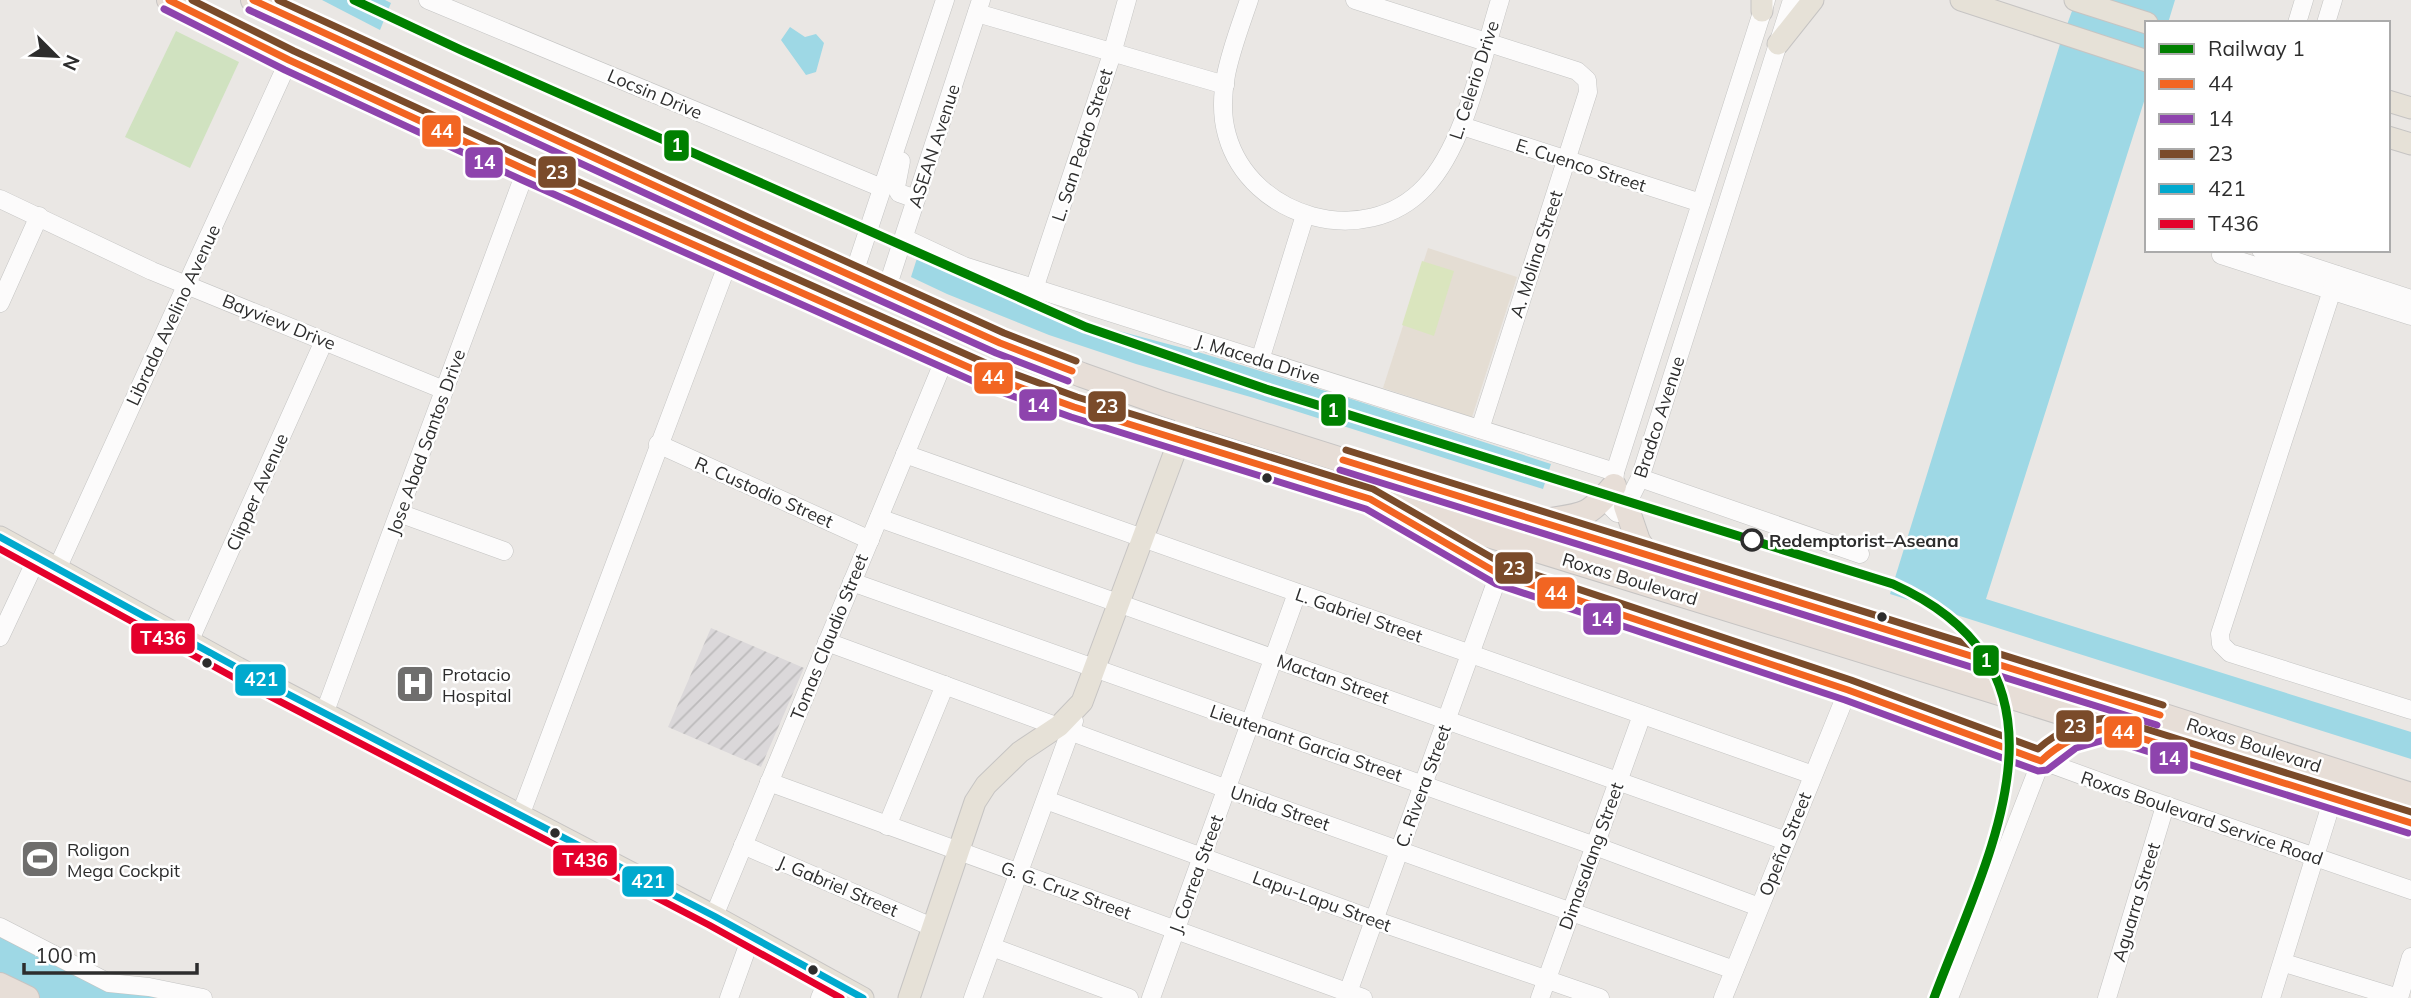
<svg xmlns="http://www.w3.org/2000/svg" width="2411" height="998" viewBox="0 0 2411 998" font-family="Mulish,sans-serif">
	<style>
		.industrial { fill: url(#industrial-furrows) }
		.education { fill: #e4ddd3 }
		.grass { fill: #d0e2c0 }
		.pitch { fill: #dae5be }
		.water { fill: #9ed8e5 }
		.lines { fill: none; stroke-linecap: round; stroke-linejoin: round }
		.minor-casing { stroke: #c4c4c3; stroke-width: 19 }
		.major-casing { stroke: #c6c4c3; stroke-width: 23 }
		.highway-casing { stroke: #c6c4c3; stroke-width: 26 }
		.minor { stroke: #fcfbfb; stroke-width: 18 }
		.major { stroke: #e6e1d7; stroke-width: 21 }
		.highway { stroke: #e7ded7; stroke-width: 24 }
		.bus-1-casing { stroke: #fff; stroke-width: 12 }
		.bus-2-casing { stroke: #fff; stroke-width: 12 }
		.bus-3-casing { stroke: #fff; stroke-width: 12 }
		.bus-4-casing { stroke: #fff; stroke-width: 12 }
		.bus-5-casing { stroke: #fff; stroke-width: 12 }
		.bus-1 { stroke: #f26522; stroke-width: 7 }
		.bus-2 { stroke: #8e44ad; stroke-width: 7 }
		.bus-3 { stroke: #7a4b2a; stroke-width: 7 }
		.bus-4 { stroke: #00a9ce; stroke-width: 7 }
		.bus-5 { stroke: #e4002b; stroke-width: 7 }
		.rail-1-casing { stroke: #fff; stroke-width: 14 }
		.rail-1 { stroke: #008000; stroke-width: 9 }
		.bus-dot { fill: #2d2d2d; stroke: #fff; stroke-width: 2.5 }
		.stop-dot { fill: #fff; stroke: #2d2d2d; stroke-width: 3.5 }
		.labels { text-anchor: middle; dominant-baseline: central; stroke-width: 5; stroke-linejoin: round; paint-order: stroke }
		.street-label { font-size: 18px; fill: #2d2d2d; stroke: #fff }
		.stop-label { font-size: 18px; font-weight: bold; fill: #2d2d2d; stroke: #fff; text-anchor: start }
		.poi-label { font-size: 18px; fill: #2d2d2d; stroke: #fff; text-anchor: start }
		.line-badge { stroke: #fff; stroke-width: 2.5 }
		.badge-label { font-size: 19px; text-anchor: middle; font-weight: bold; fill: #fff }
	</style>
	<defs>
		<pattern id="industrial-furrows" width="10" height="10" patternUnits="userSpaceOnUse" patternTransform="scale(1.75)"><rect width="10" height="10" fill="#dbd8da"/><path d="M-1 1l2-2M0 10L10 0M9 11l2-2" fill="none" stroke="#bcbabb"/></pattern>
	</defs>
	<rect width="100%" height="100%" fill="#eae7e4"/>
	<path class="industrial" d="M711,628L804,668L761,767L668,727Z"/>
	<path class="education" d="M1428,248L1517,277L1472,417L1383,388Z"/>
	<path class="grass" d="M176,31L239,62L190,168L125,137Z"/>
	<path class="pitch" d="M1422,261L1454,271L1434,336L1402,325Z"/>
	<g class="water">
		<path d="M322,0H385L391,3L380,30Z"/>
		<path d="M2076,0H2175L2168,23H2147V92L1986,599L2411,732V759L1890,594L2060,44Z"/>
		<path d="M790,27L805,37L816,34L824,43L816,72L806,75L781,40Z"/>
		<path d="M918,255L995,292L1100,326L1198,352L1342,396L1551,464L1543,489L1254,398L1136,364L1049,335L947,294L911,277Z"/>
		<path d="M0,929L107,985L176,998H0Z"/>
	</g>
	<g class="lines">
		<g class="minor-casing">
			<g id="minor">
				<path d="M428,0L882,188"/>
				<path d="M1249,0C1235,42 1214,90 1227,135C1250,218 1365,251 1425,187C1466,144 1482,57 1500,0"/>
				<path d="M1355,0L1577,71L1587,80L1588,92L1480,429"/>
				<path d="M1766,0L1615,472L1612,508L1617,513L1623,512L1640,478L1792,0"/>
				<path d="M977,13L1225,85"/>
				<path d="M2297,23L2304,0"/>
				<path d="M2326,23L2333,0"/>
				<path d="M1462,126L1701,203"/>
				<path d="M901,161L896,187L899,193L916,199"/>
				<path d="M0,199L152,271L444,390"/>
				<path d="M904,238L964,266L1615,472"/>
				<path d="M2223,250L2221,255L2411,316"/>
				<path d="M2261,250L2411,299"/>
				<path d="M2337,275L2220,634L2221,644L2230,653L2411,710"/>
				<path d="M853,276L945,0"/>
				<path d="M1034,289L1111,57L1127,0"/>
				<path d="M886,291L981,0"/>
				<path d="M0,303L39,216"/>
				<path d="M1260,360L1305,215"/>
				<path d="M658,444L870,540"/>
				<path d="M905,454L1813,775"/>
				<path d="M1640,478L1860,554"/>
				<path d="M399,513L504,551"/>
				<path d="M1397,514L1499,574L1848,690L2150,800L2411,890"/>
				<path d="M879,518L1786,841"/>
				<path d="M57,569L289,60"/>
				<path d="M852,582L1595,846L1759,907"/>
				<path d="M0,637L37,558"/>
				<path d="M189,642L324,341"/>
				<path d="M827,642L1227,789L1734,970"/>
				<path d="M324,714L526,170"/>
				<path d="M769,782L1363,998"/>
				<path d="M1046,800L1374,920L1600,998"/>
				<path d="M520,816L729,260"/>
				<path d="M887,826L945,685"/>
				<path d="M743,845L932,927"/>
				<path d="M714,916L945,358"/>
				<path d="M0,927L109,983L149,987L203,998"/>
				<path d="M992,947L1129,998"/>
				<path d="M2291,965L2399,998"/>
				<path d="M729,998L751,937"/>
				<path d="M820,998L828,979"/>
				<path d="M973,998L1074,721"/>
				<path d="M1151,998L1297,593"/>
				<path d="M1346,998L1499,574"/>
				<path d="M1540,998L1642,715"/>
				<path d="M1723,998L1848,690"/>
				<path d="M1949,998L2041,761"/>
				<path d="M2107,998L2165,806"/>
				<path d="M2271,998L2333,798"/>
				<path d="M2399,998L2411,957"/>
			</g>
		</g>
		<g class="major-casing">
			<g id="major">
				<path d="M1961,0L2147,61"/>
				<path d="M2075,0L2147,23"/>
				<path d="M1762,11V0"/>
				<path d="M1778,44L1813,0"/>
				<path d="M2388,101L2411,108"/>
				<path d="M2388,137L2411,144"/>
				<path d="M0,537L238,668L714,916L863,998"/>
				<path d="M909,998L975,802L986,785L1020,752L1059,726L1082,702L1190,411"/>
			</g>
		</g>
		<g class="highway-casing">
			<g id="highway">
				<path d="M169,0L289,60L526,170L945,358L1074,407L1990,690L2411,823"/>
				<path d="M253,0L1000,343L1082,375L1164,404L1649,557L1880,625L2411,795"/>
				<path d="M1626,506L1638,541L1649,557"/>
				<path d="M1543,521C1584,515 1587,518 1614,486"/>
				<path d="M0,985L27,998"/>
			</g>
		</g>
		<use href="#minor" class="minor"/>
		<use href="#major" class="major"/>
		<use href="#highway" class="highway"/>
		<g class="bus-1-casing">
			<g id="bus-1">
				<path d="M169,0L289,60L526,170L986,375L1074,407L1370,499L1499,574L1848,690L2041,761C2061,742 2082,733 2109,728L2411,823"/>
				<path d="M253,0L746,228L1000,343L1072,371"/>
				<path d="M1343,460C1615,546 1888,628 2160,715"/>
			</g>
		</g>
		<g class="bus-2-casing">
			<g id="bus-2">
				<path d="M164,9L285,70L522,180L982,385L1071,417L1366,509L1496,584L1845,700L2038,771L2047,770L2076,748L2108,739L2408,833"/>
				<path d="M249,10L742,238L996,353L1068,381"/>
				<path d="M1340,470C1612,556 1885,638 2157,725"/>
			</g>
		</g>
		<g class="bus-3-casing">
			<g id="bus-3">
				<path d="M192,0L294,51L530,160L990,365L1077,397L1373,489L1503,564L1851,680L2038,749C2058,731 2084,719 2111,718L2411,812"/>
				<path d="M278,0L750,218L1004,333L1076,361"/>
				<path d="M1346,450C1618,536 1892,618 2163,705"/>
			</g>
		</g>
		<g class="bus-4-casing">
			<path id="bus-4" d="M0,537L238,668L714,916L863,998"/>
		</g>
		<g class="bus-5-casing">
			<path id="bus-5" d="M0,549L233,677L709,925L841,998"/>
		</g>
		<use href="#bus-1" class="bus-1"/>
		<use href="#bus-2" class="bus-2"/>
		<use href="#bus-3" class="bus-3"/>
		<use href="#bus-4" class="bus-4"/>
		<use href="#bus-5" class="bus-5"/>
		<g class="rail-1-casing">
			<path id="rail-1" d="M354,0L461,50L1086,327L1266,389L1893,584C2090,673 1989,852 1934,998"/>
		</g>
		<use href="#rail-1" class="rail-1"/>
	</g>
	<defs>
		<g id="hospital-square" transform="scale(2.0125)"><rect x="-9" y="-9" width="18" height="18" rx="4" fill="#6f6e6d" stroke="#fff"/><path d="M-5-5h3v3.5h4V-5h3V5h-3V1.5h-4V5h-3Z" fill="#fff"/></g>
		<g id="stadium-square" transform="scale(2.0125)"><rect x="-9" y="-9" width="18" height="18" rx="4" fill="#6f6e6d" stroke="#fff"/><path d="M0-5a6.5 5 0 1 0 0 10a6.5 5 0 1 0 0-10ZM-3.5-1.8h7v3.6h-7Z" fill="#fff"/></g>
	</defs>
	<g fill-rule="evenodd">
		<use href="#hospital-square" x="415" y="684"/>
		<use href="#stadium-square" x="40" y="859"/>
	</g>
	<g class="bus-dot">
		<circle cx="1267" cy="478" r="6"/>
		<circle cx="1882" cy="617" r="6"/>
		<circle cx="207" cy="663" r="6"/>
		<circle cx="555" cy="833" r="6"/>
		<circle cx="813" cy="970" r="6"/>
	</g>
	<circle class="stop-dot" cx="1752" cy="540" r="10"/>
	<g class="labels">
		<g class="street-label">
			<text transform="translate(1474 80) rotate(-72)">L. Celerio Drive</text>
			<text transform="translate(655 94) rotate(23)">Locsin Drive</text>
			<text transform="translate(1082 145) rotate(-72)">L. San Pedro Street</text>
			<text transform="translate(934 146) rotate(-72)">ASEAN Avenue</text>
			<text transform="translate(1581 165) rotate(18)">E. Cuenco Street</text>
			<text transform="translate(1536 254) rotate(-72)">A. Molina Street</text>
			<text transform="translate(173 315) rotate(-65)">Librada Avelino Avenue</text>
			<text transform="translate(279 322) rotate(22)">Bayview Drive</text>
			<text transform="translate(1258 359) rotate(17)">J. Maceda Drive</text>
			<text transform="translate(1659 417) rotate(-72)">Bradco Avenue</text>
			<text transform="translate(426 442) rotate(-70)">Jose Abad Santos Drive</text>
			<text transform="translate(257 492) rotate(-66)">Clipper Avenue</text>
			<text transform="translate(764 492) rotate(24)">R. Custodio Street</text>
			<text transform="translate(1630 579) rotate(17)">Roxas Boulevard</text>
			<text transform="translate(1359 615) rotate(19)">L. Gabriel Street</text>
			<text transform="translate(829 637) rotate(-68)">Tomas Claudio Street</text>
			<text transform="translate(1333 679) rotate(19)">Mactan Street</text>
			<text transform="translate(1306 743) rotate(19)">Lieutenant Garcia Street</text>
			<text transform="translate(2254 745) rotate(18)">Roxas Boulevard</text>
			<text transform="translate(1423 786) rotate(-70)">C. Rivera Street</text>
			<text transform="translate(1280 808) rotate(19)">Unida Street</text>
			<text transform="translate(2202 818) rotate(19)">Roxas Boulevard Service Road</text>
			<text transform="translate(1785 844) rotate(-68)">Opeña Street</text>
			<text transform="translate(1591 856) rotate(-70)">Dimasalang Street</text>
			<text transform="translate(1196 874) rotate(-70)">J. Correa Street</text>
			<text transform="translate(838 886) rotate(23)">J. Gabriel Street</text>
			<text transform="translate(1066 890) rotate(20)">G. G. Cruz Street</text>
			<text transform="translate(1322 901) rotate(20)">Lapu-Lapu Street</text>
			<text transform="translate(2136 902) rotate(-73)">Aguarra Street</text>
		</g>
		<g class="stop-label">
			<text x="1769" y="540">Redemptorist–Aseana</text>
		</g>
		<g class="poi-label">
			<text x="442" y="674">Protacio<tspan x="442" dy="21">Hospital</tspan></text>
			<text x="67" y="849">Roligon<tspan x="67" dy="21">Mega Cockpit</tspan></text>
		</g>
	</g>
	<g class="line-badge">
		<rect x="421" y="114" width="41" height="34" rx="7" fill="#f26522"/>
		<rect x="663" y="129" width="27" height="33" rx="7" fill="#008000"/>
		<rect x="464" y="146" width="40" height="33" rx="7" fill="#8e44ad"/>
		<rect x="537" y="155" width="40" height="34" rx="7" fill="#7a4b2a"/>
		<rect x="973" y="361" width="41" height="34" rx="7" fill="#f26522"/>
		<rect x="1018" y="388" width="40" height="34" rx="7" fill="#8e44ad"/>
		<rect x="1087" y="390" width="40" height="33" rx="7" fill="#7a4b2a"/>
		<rect x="1320" y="393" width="27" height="34" rx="7" fill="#008000"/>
		<rect x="1494" y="551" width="40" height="34" rx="7" fill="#7a4b2a"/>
		<rect x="1536" y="576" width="40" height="34" rx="7" fill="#f26522"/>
		<rect x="1582" y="602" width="40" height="34" rx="7" fill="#8e44ad"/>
		<rect x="130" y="622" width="66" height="33" rx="7" fill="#e4002b"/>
		<rect x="1972" y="644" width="28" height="33" rx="7" fill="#008000"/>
		<rect x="234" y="663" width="53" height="34" rx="7" fill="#00a9ce"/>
		<rect x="2055" y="709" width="40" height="34" rx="7" fill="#7a4b2a"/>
		<rect x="2103" y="715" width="40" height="34" rx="7" fill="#f26522"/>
		<rect x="2149" y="741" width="40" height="34" rx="7" fill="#8e44ad"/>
		<rect x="552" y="844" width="66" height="33" rx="7" fill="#e4002b"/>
		<rect x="621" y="865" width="54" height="33" rx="7" fill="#00a9ce"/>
	</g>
	<g class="badge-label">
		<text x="442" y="138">44</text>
		<text x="677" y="152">1</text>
		<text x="484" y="169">14</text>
		<text x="557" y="179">23</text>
		<text x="993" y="384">44</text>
		<text x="1038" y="412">14</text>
		<text x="1107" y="413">23</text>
		<text x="1333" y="417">1</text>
		<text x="1514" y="575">23</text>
		<text x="1556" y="600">44</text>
		<text x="1602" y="626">14</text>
		<text x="163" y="645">T436</text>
		<text x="1986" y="667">1</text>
		<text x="261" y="686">421</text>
		<text x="2075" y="733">23</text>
		<text x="2123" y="739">44</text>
		<text x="2169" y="765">14</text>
		<text x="585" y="867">T436</text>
		<text x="648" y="888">421</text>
	</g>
	<rect x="2145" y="21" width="245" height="231" fill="#ffffff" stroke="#ababab" stroke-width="2"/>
	<rect x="2159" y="44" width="35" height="10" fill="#008000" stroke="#ababab" stroke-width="2"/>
	<text x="2208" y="56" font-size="21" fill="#2d2d2d">Railway 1</text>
	<rect x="2159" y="79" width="35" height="10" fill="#f26522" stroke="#ababab" stroke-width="2"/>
	<text x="2208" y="91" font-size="21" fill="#2d2d2d">44</text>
	<rect x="2159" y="114" width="35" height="10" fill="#8e44ad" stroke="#ababab" stroke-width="2"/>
	<text x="2208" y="126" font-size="21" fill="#2d2d2d">14</text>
	<rect x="2159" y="149" width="35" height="10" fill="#7a4b2a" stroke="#ababab" stroke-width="2"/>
	<text x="2208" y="161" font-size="21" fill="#2d2d2d">23</text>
	<rect x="2159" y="184" width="35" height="10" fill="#00a9ce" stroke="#ababab" stroke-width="2"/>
	<text x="2208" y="196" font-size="21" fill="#2d2d2d">421</text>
	<rect x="2159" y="219" width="35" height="10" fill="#e4002b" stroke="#ababab" stroke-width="2"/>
	<text x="2208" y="231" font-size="21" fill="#2d2d2d">T436</text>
	<g transform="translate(56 56) rotate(114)" stroke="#ffffff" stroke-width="5" paint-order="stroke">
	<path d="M0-5L12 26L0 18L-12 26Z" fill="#2d2d2d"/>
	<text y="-10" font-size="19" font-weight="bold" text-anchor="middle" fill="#2d2d2d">N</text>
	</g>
	<path d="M24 963v10h173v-10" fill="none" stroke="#2d2d2d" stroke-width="3.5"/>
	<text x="35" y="963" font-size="21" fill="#2d2d2d" stroke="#ffffff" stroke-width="5" paint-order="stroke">100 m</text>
</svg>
